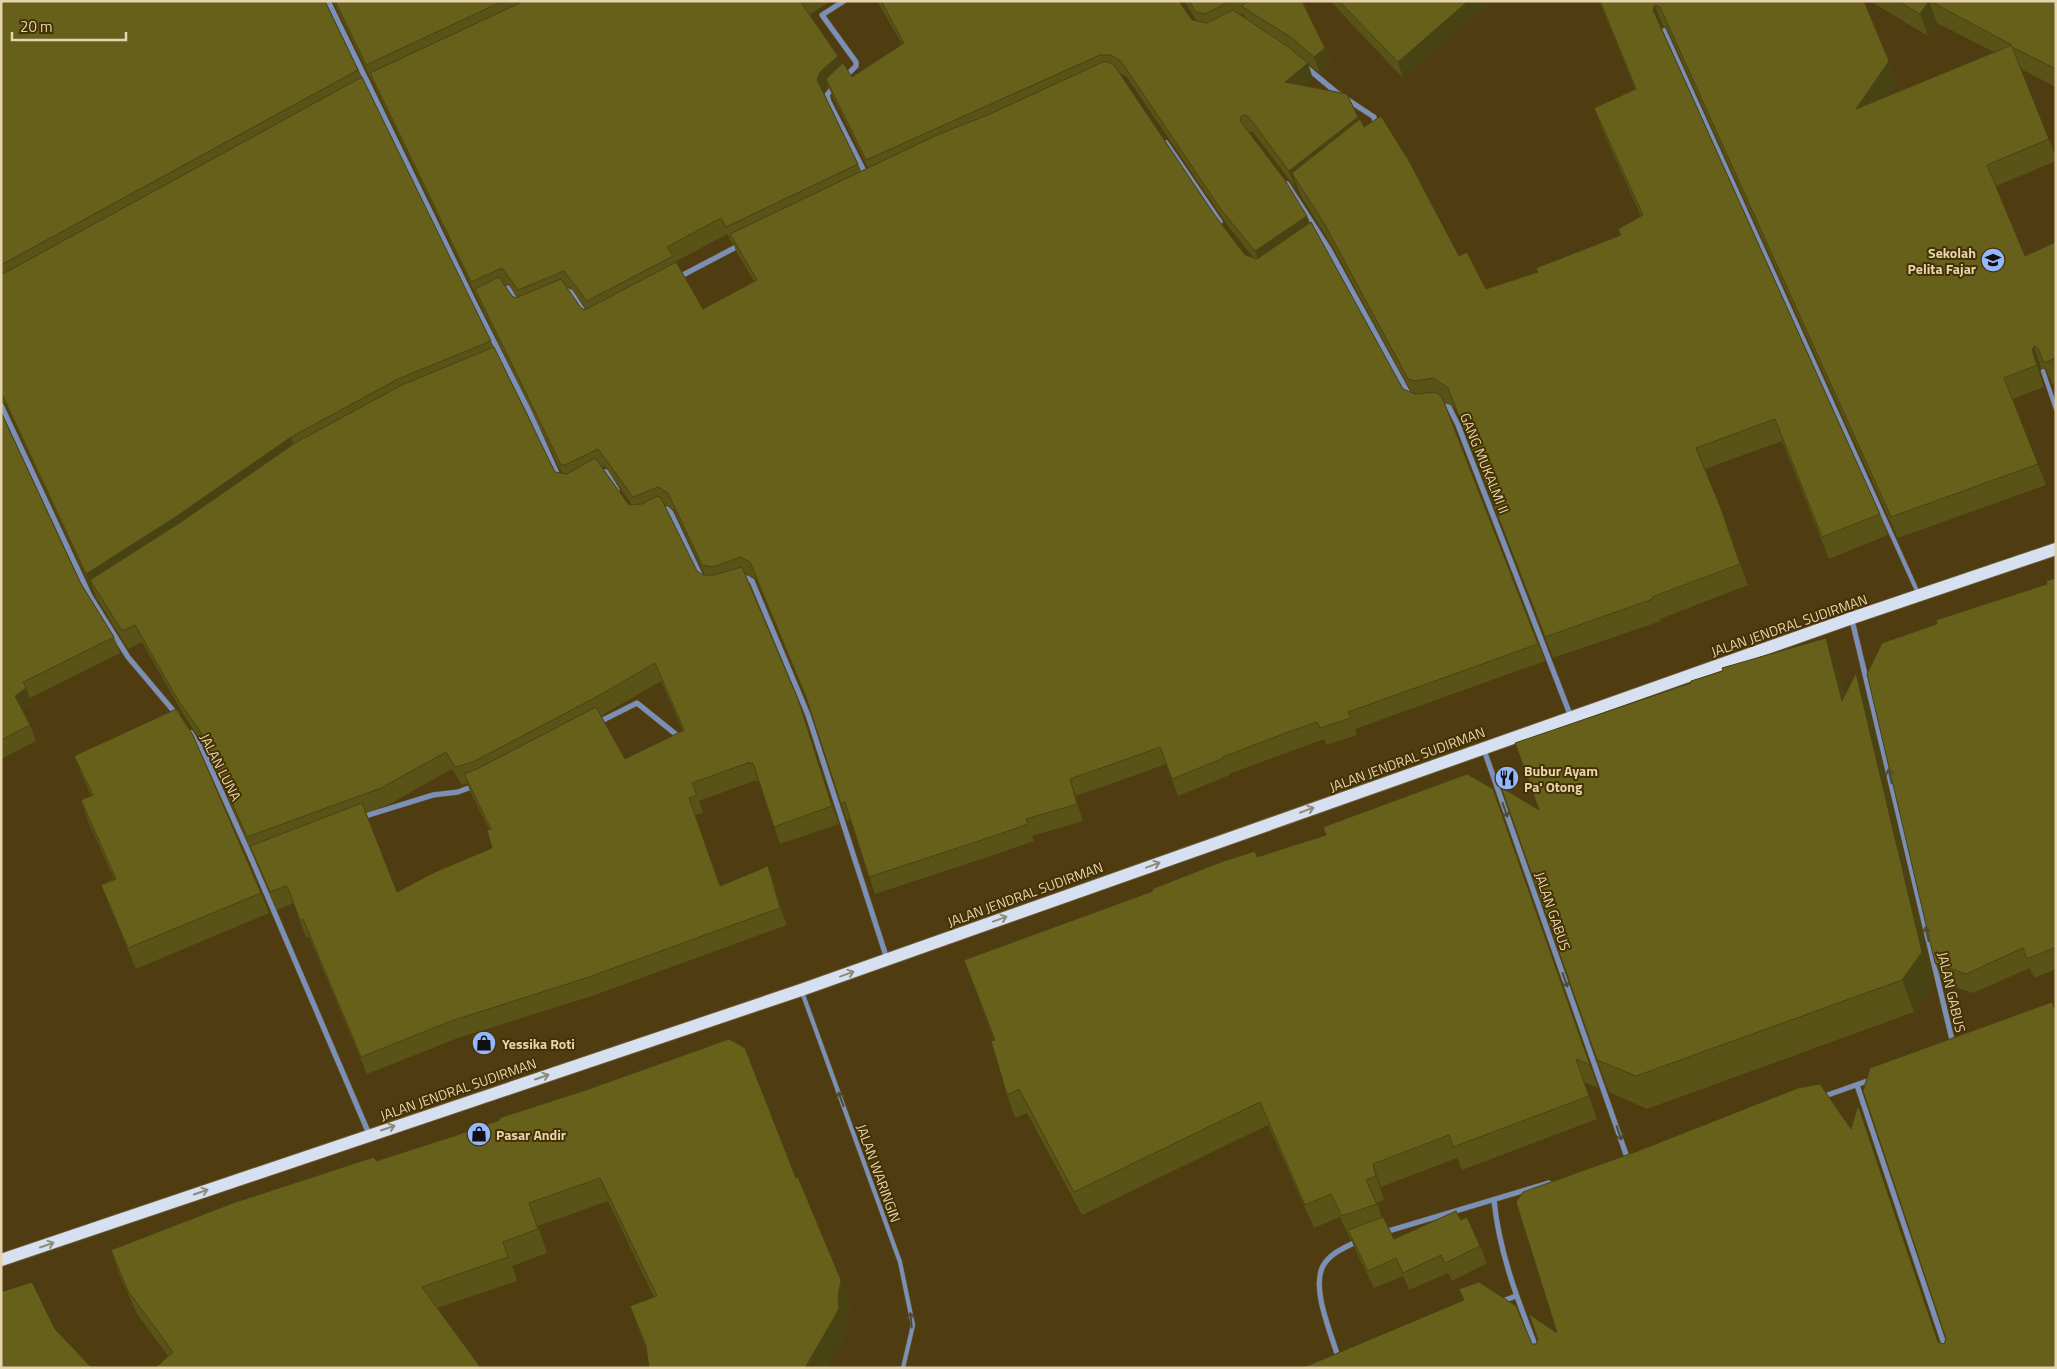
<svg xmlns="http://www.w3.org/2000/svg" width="2057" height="1369" viewBox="0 0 2057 1369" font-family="'Titillium Web',sans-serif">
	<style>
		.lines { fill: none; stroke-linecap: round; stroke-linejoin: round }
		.service-casing { stroke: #6d5a31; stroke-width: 5 }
		.minor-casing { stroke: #6d5a31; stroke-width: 6 }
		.primary-casing { stroke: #6d5a31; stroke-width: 14 }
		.service { stroke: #7b90b9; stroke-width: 4 }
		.minor { stroke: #7b90b9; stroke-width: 5 }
		.primary { stroke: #d7e0f1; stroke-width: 12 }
		.wall { fill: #595317; fill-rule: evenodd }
		.shaded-wall { fill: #484313 }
		.building { fill: #67601b; stroke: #484313 }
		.oneway { stroke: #524a31 }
		.oneway2 { stroke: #8e897a }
		.labels { text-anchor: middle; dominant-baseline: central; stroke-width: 4; stroke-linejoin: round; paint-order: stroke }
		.poi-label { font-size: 14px; font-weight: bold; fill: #e7d4af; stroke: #443204; text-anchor: start }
		.street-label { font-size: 14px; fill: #e7d4af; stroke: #443204 }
	</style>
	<rect width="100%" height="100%" fill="#4f3c11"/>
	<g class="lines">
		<g class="service-casing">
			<g id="service">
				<path d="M1664,30L1918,593"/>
				<path d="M2043,371L2056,409"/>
				<path d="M802,992L900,1262L913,1325L903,1368"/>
			</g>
		</g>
		<g class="minor-casing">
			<g id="minor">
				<path d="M328,1L475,304L530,413L559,478"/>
				<path d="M844,1L822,15L856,62V66L845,77"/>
				<path d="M1306,67L1336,92L1374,117L1376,126"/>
				<path d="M834,86L827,95L829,102L866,175"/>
				<path d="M1166,143L1220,222"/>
				<path d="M1287,184L1329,249L1409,395"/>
				<path d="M679,277L740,245"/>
				<path d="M502,291L508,288L516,302"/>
				<path d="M563,293L568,291L571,292L583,311"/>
				<path d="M1,405L90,596L128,657L177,715"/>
				<path d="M1439,405L1449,407L1458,425L1571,717"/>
				<path d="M599,472H606L617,490"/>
				<path d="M662,509H667L671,513L702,579"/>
				<path d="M741,580L747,578L752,581L808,715L887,959"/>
				<path d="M1852,620L1953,1044"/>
				<path d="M597,723L637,703L678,736"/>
				<path d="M191,733L204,753L252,860L369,1134"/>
				<path d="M1484,750L1628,1160"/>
				<path d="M362,817L433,795L458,792L474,786"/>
				<path d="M1857,1085L1946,1350"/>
				<path d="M1822,1097L1870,1080"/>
				<path d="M1494,1200C1499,1252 1518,1301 1537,1350"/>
				<path d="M1385,1232L1549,1183"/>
				<path d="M1500,1302L1516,1296"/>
				<path d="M1338,1357C1331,1333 1311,1288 1323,1266C1330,1253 1346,1247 1358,1241"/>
			</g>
		</g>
		<g class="primary-casing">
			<path id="primary" d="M1,1260L801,990L1852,618L2056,549"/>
		</g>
		<use href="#service" class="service"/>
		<use href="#minor" class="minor"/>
		<use href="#primary" class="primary"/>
	</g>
	<g class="wall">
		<path d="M1,1L358,70L361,78L555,472L562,473L376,89L373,81H372L333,1H831L809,15L841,65L852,77L902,44L877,1H1179L1192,20L1197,21L1184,1H1302L1325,48L1331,64L1320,73L1296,54L1313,79L1305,86L1359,120L1459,256L1486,289L1538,272L1620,236L1618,229L1641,216L1602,129L1594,108L1635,89L1599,1H1864L1889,61L1897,82L1887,96L1994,52L1937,23L1928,36L1870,1H2056V87L2021,69L2049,139L2056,157V161L1996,186L2025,256L2056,242V383L2052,384L2046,369L2041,368L2039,372L2044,387L2013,399L2046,485L1898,538L1667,28L1663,26L1662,29L1880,514L1888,535L1829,559L1782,441L1705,469L1728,527L1748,585L1660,619L1661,621L1553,658L1456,409L1444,401L1545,661L1355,729L1357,735L1326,745L1324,739L1294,750L1229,774L1230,775L1178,796L1166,764L1133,776L1076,796L1083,821L1032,836L1034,841L997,854L875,894L850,819L847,821L841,804L809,706L756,579L747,574H745L804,717L839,824L780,844L759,781L757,782L756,780L699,801L703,813L695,815L720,886L768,866L774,883L787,925L592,996L458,1038L367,1074L309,937L306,938L295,907L293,903L277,910L208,751L185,717L142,642L128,649L96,597L93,589L92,590L5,403L1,402ZM1243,13L1245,18L1240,15ZM1118,72L1127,77L1228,226L1253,257L1245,255L1214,214ZM828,86L832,95L868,168L861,171L858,164L824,93L826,88ZM1250,131L1253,132L1295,187L1297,185L1300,194L1333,247L1412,393L1403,389L1310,223L1307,216L1248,132ZM727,234L732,243H733L736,251L754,281L703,309L675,262ZM508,284L518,298H516L512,296L505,285ZM570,287L587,310H585L581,308L567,288ZM605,466L632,505H629L602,467ZM664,504L674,510L705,575H703L697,571ZM661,681L683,731L625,759L601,716ZM452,769L462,785L467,783L470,791L489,829L492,848L397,892L366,813L388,805Z"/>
		<path d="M1330,1H1491L1403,78Z"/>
		<path d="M1,412L80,582L114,637L120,653L30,698L32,704L23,711L30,725L36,741L1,759Z"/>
		<path d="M2056,578V969L2034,978L2030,968L1973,993L1943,983L1935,963L1937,624L2047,584Z"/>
		<path d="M1838,670L1845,697L1868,706L1934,985L1914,1012L1647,1109L1609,1092L1597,1060L1539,810Z"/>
		<path d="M74,756L261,893L269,913L136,969L109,905L101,885L114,879L88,821L81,800L91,796L82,776Z"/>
		<path d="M1493,789L1598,1088L1584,1082L1597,1119L1462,1170L1457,1158L1381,1187L1384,1200L1377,1203L1382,1218L1394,1239L1461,1220L1480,1246L1487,1263L1452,1281L1448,1273L1409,1290L1403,1276L1374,1288L1354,1247L1351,1239H1350L1340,1217L1314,1228L1268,1125L1082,1215L1027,1113L1015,1118L1007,1095L994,1040L964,960L1257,857Z"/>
		<path d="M376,1161L796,1178L841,1280L850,1304L846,1320L847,1333L646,1349L630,1306L654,1297L608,1201L538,1226L547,1253L512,1266L517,1281L437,1308L168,1356L137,1314L119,1274L111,1250Z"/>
	</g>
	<g class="shaded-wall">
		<path d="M1468,1H1491L1403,78L1398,62Z"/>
		<path d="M1929,1L1937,23L1928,36L1920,14Z"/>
		<path d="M1655,5L1663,26L1661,32L1653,10Z"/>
		<path d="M1325,48L1331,64L1320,73L1314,57Z"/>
		<path d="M838,56L843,72L826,79L828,86L826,88L823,95L817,80L820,72Z"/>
		<path d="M1889,61L1897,82L1864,131L1856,109Z"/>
		<path d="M1308,63L1313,79L1291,98L1285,82Z"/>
		<path d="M1358,117L1364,132L1292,173L1297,185L1295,187L1289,171Z"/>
		<path d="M1307,216L1313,232L1261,267L1255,251Z"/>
		<path d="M2034,346L2041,368L2039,372L2044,387L2032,350Z"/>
		<path d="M291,437L297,453L90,580L93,589L92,590L86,574Z"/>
		<path d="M1720,506L1728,527L1748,585L1740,564Z"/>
		<path d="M1826,638L1838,670L1854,734L1842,701Z"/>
		<path d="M1856,673L1868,706L1934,985L1914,1012L1902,980Z"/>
		<path d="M26,688L32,704L21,712L15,696Z"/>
		<path d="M798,699L804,717L839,824L832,806Z"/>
		<path d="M1070,779L1076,796L1083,821L1077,804Z"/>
		<path d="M768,866L774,883L787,925L780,908Z"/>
		<path d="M1858,1105L1869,1133L1947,1368L1938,1342Z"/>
		<path d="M1373,1164L1381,1187L1384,1200L1376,1176Z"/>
		<path d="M841,1280L850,1304L846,1320L847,1333L827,1368H805L838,1297Z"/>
	</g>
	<g class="building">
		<path d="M1,1H325L358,70L1,265Z"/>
		<path d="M335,1H503L366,65Z"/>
		<path d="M522,1H800L838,56L820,72L817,80L858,164L726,227L721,218L667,247L673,256L587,301L564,271L518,290L502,268L471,282L370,73L522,2Z"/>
		<path d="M881,1H1179L1192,20L1207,23L1233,10L1287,46L1308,63L1285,82L1347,94L1358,117L1289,171L1248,116L1244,115L1240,117L1241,122L1285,180L1307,216L1255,251L1222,211L1121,61L1111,55H1100L866,160L826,79L843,63L852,77L904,43Z"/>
		<path d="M1189,1H1230L1205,14L1196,12Z"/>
		<path d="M1249,1H1302L1325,48L1314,57L1292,38L1241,6Z"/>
		<path d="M1339,1H1468L1398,62Z"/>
		<path d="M1600,1H1864L1889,61L1856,109L2012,45L1930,1H2056V69L2012,47L2049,139L1987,165L2025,256L2056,242V358L2044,363L2038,348L2034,346L2032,350L2037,365L2004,378L2038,464L1891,517L1660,7L1655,5L1653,10L1880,514L1822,537L1775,419L1696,448L1720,506L1740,564L1652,597L1653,599L1545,637L1448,388L1434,378L1414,381L1408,379L1325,225L1292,173L1360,119L1364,127L1381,116L1409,161L1459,256L1467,252L1486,289L1538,272L1536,268L1621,235L1618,229L1643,215L1594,108L1636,89Z"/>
		<path d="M1898,1H1929L1920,14Z"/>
		<path d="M1103,62H1108L1114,65L1214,214L1245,255L1257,259L1311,222L1403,389L1415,394L1435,392L1442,397L1538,644L1348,712L1351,718L1320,728L1317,722L1288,732L1223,757L1224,758L1172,779L1160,747L1127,759L1070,779L1077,804L1026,819L1028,824L991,837L869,877L845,802L841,804L806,697L750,562L741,557L713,567L702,565L668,493L658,487L633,497L598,449L565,465H561L475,289L499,277L512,296L516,298L561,279L581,308L585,310L676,262L703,309L757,280L730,234L937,135L990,114Z"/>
		<path d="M362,77L491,341L398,379L291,437L177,516L86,574L1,392V275Z"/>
		<path d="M494,347L555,472L567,474L595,458L629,505L642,504L657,496L661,498L697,571L703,575H714L742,567L798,699L832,806L774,827L753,763L750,764V762L692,783L697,795L689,798L720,886L768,866L780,908L586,978L451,1021L361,1057L303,919L300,921L289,890L286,886L270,892L250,846L362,803L397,892L435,872L492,848L487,830L491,829L464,774L477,769L596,707L625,759L684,730L655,663L600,695L473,762L455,767L446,752L381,788L247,837L202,734L178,700L135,625L122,631L90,580L181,522L295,443L402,385Z"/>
		<path d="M1,412L80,582L114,637L23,682L26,688L15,696L30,725L1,740Z"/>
		<path d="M2056,578V947L2027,959L2023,948L1966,974L1935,963L1867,674L1882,643L1937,624L1936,620L2047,584L2046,581Z"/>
		<path d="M1826,638L1842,701L1856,673L1922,952L1902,980L1636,1076L1597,1060L1501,787L1539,810L1515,743L1691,683V681L1723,671L1722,668Z"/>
		<path d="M176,709L193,735L261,893L128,948L101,885L116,879L81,800L93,795L74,756Z"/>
		<path d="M1467,774L1493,789L1590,1065L1576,1059L1589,1096L1453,1147L1449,1135L1373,1164L1376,1176L1366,1180L1377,1204L1342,1216L1331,1194L1305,1205L1260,1102L1074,1192L1019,1089L1007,1095L991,1041L995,1040L964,960L1153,891L1152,889L1221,862L1255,851L1257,857L1326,835L1323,827Z"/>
		<path d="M2052,1002L2054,1008L2056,1007V1368H1302L1464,1300L1459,1289L1479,1282L1516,1306L1532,1344H1536L1538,1340L1529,1314L1557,1333L1516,1202L1523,1192L1635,1152L1798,1088L1820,1084L1851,1129L1858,1105L1938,1342L1944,1344L1946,1339L1863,1091L1870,1068Z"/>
		<path d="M729,1039L745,1048L796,1178L798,1177L841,1280L838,1297L839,1309L805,1368H649L646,1346L630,1306L657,1296L600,1178L529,1203L538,1229L503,1242L508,1257L422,1287L481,1368H155L173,1352L128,1291L111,1250L233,1203L374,1157L376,1161L451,1137L500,1120L499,1118L586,1090Z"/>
		<path d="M1456,1211L1461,1220L1467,1217L1480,1246L1445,1263L1441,1255L1403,1273L1396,1258L1368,1271L1348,1230L1383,1217L1394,1239Z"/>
		<path d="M32,1282L55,1329L92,1368H1V1292Z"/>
	</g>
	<defs><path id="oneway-shaft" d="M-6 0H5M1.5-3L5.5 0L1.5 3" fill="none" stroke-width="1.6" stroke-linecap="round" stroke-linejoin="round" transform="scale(1.25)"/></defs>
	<g class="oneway">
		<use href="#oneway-shaft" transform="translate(1890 776) rotate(-103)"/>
		<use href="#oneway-shaft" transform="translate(1505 810) rotate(71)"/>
		<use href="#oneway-shaft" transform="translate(1927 934) rotate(-103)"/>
		<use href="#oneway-shaft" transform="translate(1565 980) rotate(71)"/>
		<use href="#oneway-shaft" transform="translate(841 1099) rotate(-110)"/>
		<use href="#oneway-shaft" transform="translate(1619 1133) rotate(71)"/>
		<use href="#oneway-shaft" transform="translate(911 1320) rotate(-96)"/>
	</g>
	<g class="oneway2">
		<use href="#oneway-shaft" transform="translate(1307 810) rotate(-20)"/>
		<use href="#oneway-shaft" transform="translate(1153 865) rotate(-20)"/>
		<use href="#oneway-shaft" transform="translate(1000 919) rotate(-20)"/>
		<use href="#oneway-shaft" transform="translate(847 974) rotate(-20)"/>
		<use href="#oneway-shaft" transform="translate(542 1077) rotate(-19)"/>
		<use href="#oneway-shaft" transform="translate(388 1128) rotate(-19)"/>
		<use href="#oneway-shaft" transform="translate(201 1192) rotate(-19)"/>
		<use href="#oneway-shaft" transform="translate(47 1245) rotate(-19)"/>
	</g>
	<defs>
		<g id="school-disc" transform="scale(1.25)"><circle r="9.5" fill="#94b7fd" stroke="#443204"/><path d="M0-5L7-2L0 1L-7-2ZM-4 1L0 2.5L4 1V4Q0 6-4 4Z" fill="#111"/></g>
		<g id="restaurant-disc" transform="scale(1.25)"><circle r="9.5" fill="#94b7fd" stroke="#443204"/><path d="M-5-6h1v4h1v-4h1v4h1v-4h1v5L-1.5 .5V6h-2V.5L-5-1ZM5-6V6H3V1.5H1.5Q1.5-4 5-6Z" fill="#111"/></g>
		<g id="shop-disc" transform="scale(1.25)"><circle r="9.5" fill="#94b7fd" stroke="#443204"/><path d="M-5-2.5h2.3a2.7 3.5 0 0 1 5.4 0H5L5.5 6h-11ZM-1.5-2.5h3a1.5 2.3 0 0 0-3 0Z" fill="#111"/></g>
	</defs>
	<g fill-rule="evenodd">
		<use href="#school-disc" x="1993" y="260"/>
		<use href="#restaurant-disc" x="1507" y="778"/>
		<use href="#shop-disc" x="484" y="1043"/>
		<use href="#shop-disc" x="479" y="1134"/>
	</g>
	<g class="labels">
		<g class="poi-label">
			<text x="1976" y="252" text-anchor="end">Sekolah<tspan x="1976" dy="16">Pelita Fajar</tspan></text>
			<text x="1524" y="770">Bubur Ayam<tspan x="1524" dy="16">Pa' Otong</tspan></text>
			<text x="502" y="1043">Yessika Roti</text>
			<text x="496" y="1134">Pasar Andir</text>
		</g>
		<g class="street-label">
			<text transform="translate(1485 463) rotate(68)">GANG MUKALMI II</text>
			<text transform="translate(1789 625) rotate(-19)">JALAN JENDRAL SUDIRMAN</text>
			<text transform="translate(1407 759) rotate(-20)">JALAN JENDRAL SUDIRMAN</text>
			<text transform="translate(221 767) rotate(63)">JALAN LUNA</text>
			<text transform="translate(1025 894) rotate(-20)">JALAN JENDRAL SUDIRMAN</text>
			<text transform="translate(1553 911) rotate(71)">JALAN GABUS</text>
			<text transform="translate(1952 992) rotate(77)">JALAN GABUS</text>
			<text transform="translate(458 1089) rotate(-19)">JALAN JENDRAL SUDIRMAN</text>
			<text transform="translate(879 1173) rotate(70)">JALAN WARINGIN</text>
		</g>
	</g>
	<rect width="2057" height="1369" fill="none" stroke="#e7d4af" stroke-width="5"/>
	<path d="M12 32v8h114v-8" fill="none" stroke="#e7d4af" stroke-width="2.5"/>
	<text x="20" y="32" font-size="15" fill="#e7d4af" stroke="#443204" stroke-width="4" paint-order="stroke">20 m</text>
</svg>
